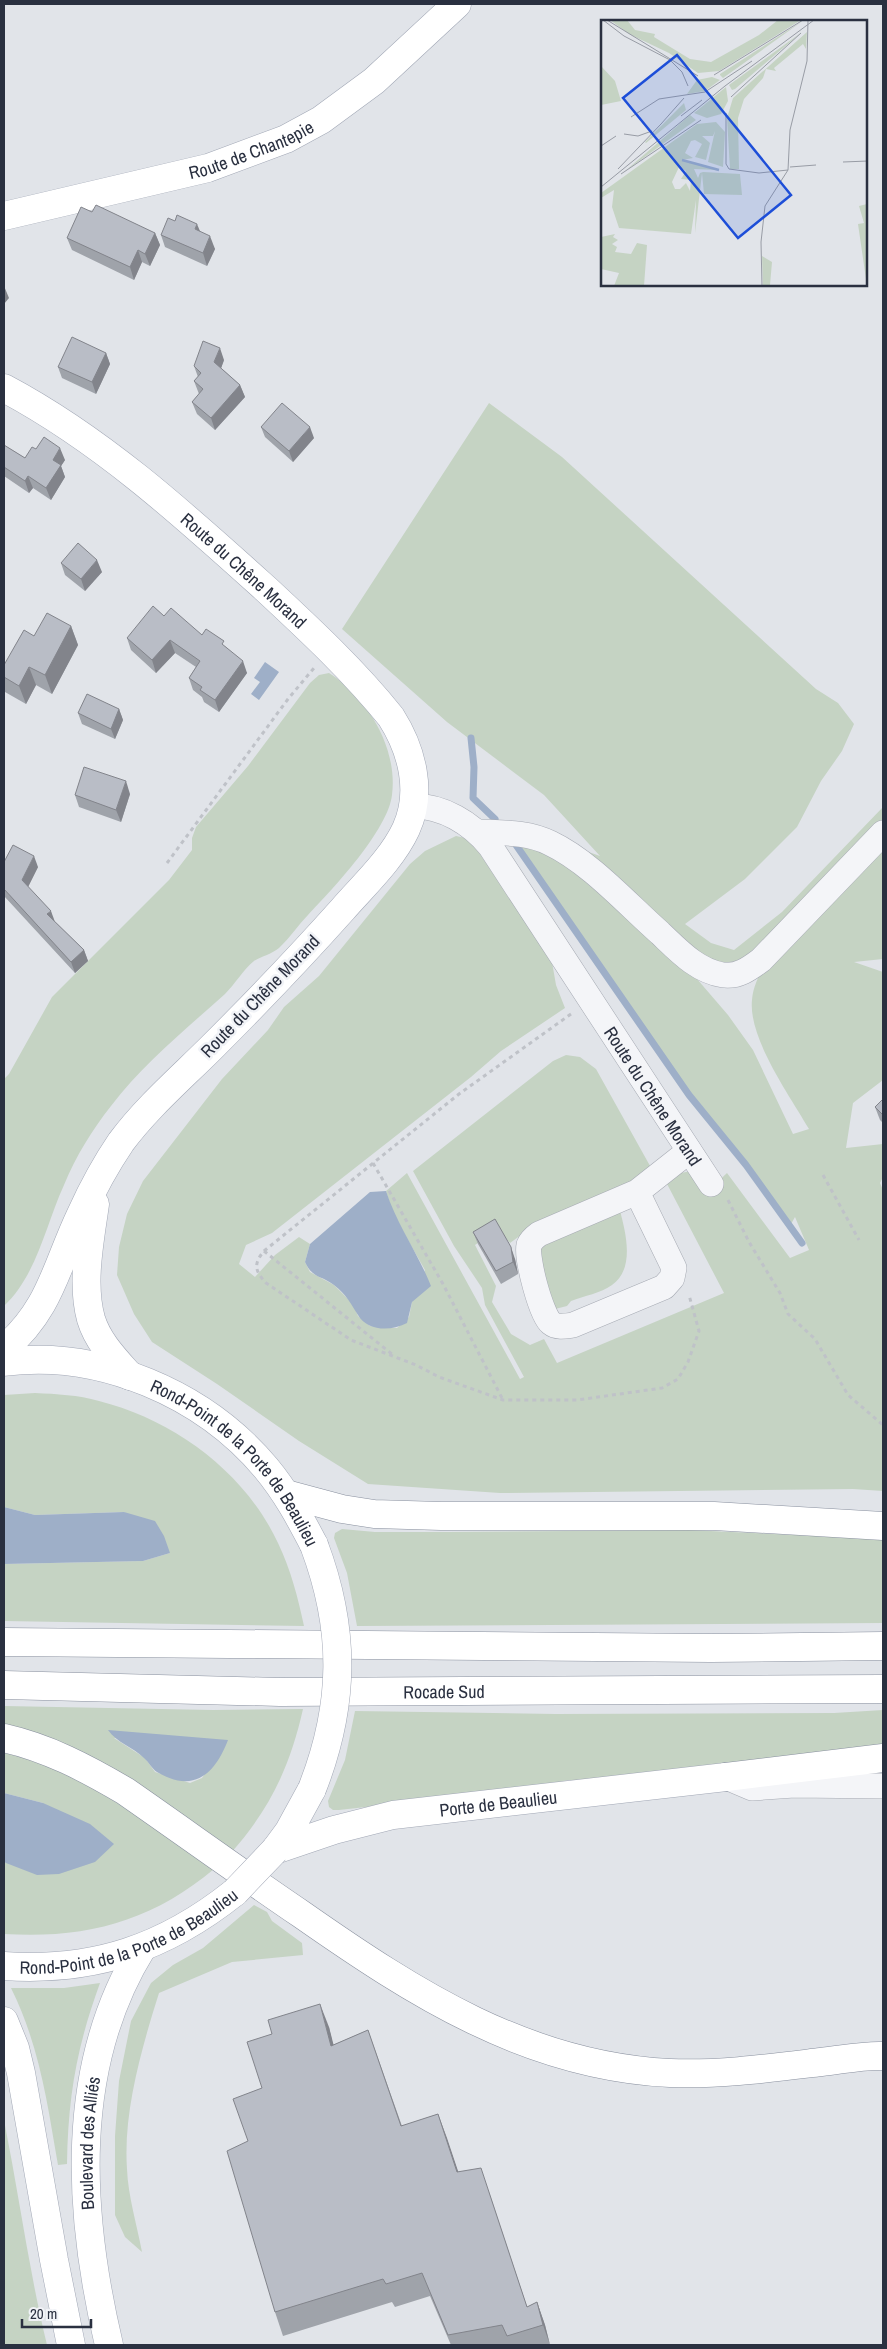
<svg xmlns="http://www.w3.org/2000/svg" width="887" height="2349" viewBox="0 0 887 2349" font-family="'Archivo Narrow',sans-serif">
	<style>
		.green { fill: #c5d3c3; fill-rule: evenodd }
		.water { fill: #9eafc8 }
		.lines { fill: none; stroke-linecap: round; stroke-linejoin: round }
		.stream { stroke: #9eafc8; stroke-width: 7 }
		.minor-casing { stroke: #a6aab3; stroke-width: 26 }
		.major-casing { stroke: #a1a7b5; stroke-width: 29 }
		.highway-casing { stroke: #89909f; stroke-width: 29 }
		.path { stroke: #bfc2c8; stroke-width: 3; stroke-dasharray: 4 4; stroke-linecap: butt }
		.minor { stroke: #f4f5f8; stroke-width: 25 }
		.major { stroke: #fff; stroke-width: 28 }
		.highway { stroke: #fff; stroke-width: 28 }
		.major-bridge-casing { stroke: #a1a7b5; stroke-width: 29; stroke-linecap: butt }
		.major-bridge { stroke: #fff; stroke-width: 28 }
		.wall { fill: #9fa3aa }
		.shaded-wall { fill: #82848b }
		.building { fill: #b9bdc6; stroke: #82848b }
		.labels { text-anchor: middle; dominant-baseline: central; stroke-width: 5; stroke-linejoin: round; paint-order: stroke }
		.street-label { font-size: 18px; fill: #2a3040; stroke: #f1f3f7 }
		.inset-river { fill: none; stroke: #9eafc8; stroke-width: 2.5 }
		.inset-road { fill: none; stroke: #989ca5; stroke-width: 1 }
		.view { fill: #1d4ed8; fill-opacity: 0.15; stroke: #1d4ed8; stroke-width: 2.5 }
		.inset-edge { fill: none; stroke: #2a3040; stroke-width: 2.5 }
	</style>
	<rect width="100%" height="100%" fill="#e1e4e9"/>
	<g class="green">
		<path d="M489,403L562,457L816,689L838,703L854,724L842,751L821,781L797,827L745,879L685,924L711,943L734,950L782,912L883,807V827L754,956C727,965 723,964 697,954L580,849L600,856L544,795L447,722L342,629Z"/>
		<path d="M329,673C368,698 398,748 392,795C388,830 333,889 308,915C298,925 290,938 279,948C272,954 262,956 254,961C243,970 235,984 225,994C186,1029 143,1064 111,1106C92,1130 76,1156 64,1185C46,1224 37,1275 4,1306V1079L9,1074L52,997L169,880L192,850V838L196,827L248,766L310,683L319,675Z"/>
		<path d="M456,836L470,839L552,962L556,985L565,1008L501,1051L471,1077L272,1233L246,1245L239,1264L255,1277L275,1255L299,1237L310,1244L305,1262L310,1272L334,1285L353,1304L358,1316L370,1326L397,1328L409,1317L412,1302L425,1270L393,1214L386,1191L407,1173L520,1379L524,1377L485,1305L482,1288L454,1246L413,1171L553,1061L566,1055L580,1057L596,1069L654,1173L525,1232L510,1243L498,1229L475,1245L496,1286L492,1302L511,1334L530,1345L544,1339L557,1363L724,1293L666,1182L676,1174L691,1171L705,1194L727,1173L790,1258L809,1250L795,1217L791,1224L748,1164L690,1093L517,842L545,847L685,965L728,1015L753,1050L793,1134L809,1129C790,1096 748,1038 752,1000C753,987 759,975 765,964L883,840V959L854,962L883,972V1080L853,1103L846,1148L883,1144V1177L880,1183L883,1190V1491L853,1489L500,1493L368,1484L299,1441L217,1384L152,1342L134,1314L117,1275L119,1247L127,1214L143,1181L222,1079L268,1030L284,1007L319,976L410,864L425,851Z"/>
		<path d="M620,1211C626,1233 635,1269 612,1285C601,1293 584,1296 571,1301L567,1306L555,1309L536,1259L544,1239Z"/>
		<path d="M35,1393C57,1394 78,1395 99,1401C174,1420 245,1472 278,1543C291,1570 298,1598 304,1626L4,1621V1564L143,1561L170,1553L124,1512L35,1515L4,1507V1395Z"/>
		<path d="M342,1529L375,1532H449L689,1530L883,1539V1623L357,1626L347,1573L334,1538L335,1533Z"/>
		<path d="M4,1706L213,1710L303,1709C290,1767 270,1809 230,1854L4,1727ZM114,1738L225,1746L202,1778L190,1783L155,1772L145,1758Z"/>
		<path d="M883,1710V1748L570,1784V1780L563,1781V1785L339,1810H333L329,1807L328,1801L345,1760L355,1711L556,1714L834,1713Z"/>
		<path d="M4,1753C83,1771 148,1824 214,1869C151,1922 85,1939 4,1934V1862L6,1863L43,1803L4,1793Z"/>
		<path d="M254,1905L267,1912L272,1921L302,1943L303,1955L232,1962L159,1993C142,2047 123,2112 127,2169C128,2196 137,2225 142,2252L125,2237L115,2215V2136L119,2081L131,2021L151,1983L173,1965L203,1948Z"/>
		<path d="M100,1983C77,2046 68,2096 67,2164L58,2165C47,2102 40,2047 11,1988H64Z"/>
		<path d="M4,2120C19,2195 29,2271 47,2345H4Z"/>
	</g>
	<g class="water">
		<path d="M265,662L279,672L259,700L251,694L260,682L254,678Z"/>
		<path d="M386,1191C397,1225 418,1253 431,1286L412,1302L407,1323C392,1331 368,1332 358,1315C351,1304 346,1294 334,1285C321,1275 313,1279 305,1262L310,1244L370,1192Z"/>
		<path d="M4,1507L35,1515L124,1512L155,1521L164,1536L170,1553L143,1561L4,1564Z"/>
		<path d="M108,1730L228,1740C214,1776 193,1793 157,1772C152,1769 149,1762 144,1758C133,1747 117,1743 108,1730Z"/>
		<path d="M4,1793L43,1803L90,1824L114,1844L95,1862L59,1874L37,1875L6,1863L4,1862Z"/>
	</g>
	<g class="lines">
		<g class="stream">
			<path d="M471,738L474,767L473,798L495,819"/>
			<path d="M516,845L689,1095L746,1165L802,1243"/>
		</g>
		<g class="minor-casing">
			<g id="minor">
				<path id="s1" d="M413,806C443,806 471,823 490,846L711,1184"/>
				<path d="M479,832C504,833 528,832 550,843C590,862 627,904 660,933C678,950 697,971 723,975C738,977 749,969 761,960L883,833"/>
				<path d="M637,1192L674,1268L672,1278L664,1287L573,1325C566,1326 557,1328 551,1323C541,1315 526,1258 529,1245C531,1240 535,1237 539,1234L637,1192L689,1151"/>
				<path d="M726,1777L752,1788L794,1785L883,1786"/>
			</g>
		</g>
		<g class="major-casing">
			<g id="major">
				<path id="s2" d="M4,216L208,168L286,139L321,120L374,81L457,4"/>
				<path id="s3" d="M4,388C102,440 185,516 267,590C310,630 354,671 391,717C412,750 423,792 406,829C392,859 365,884 343,909C301,956 258,1001 213,1046C182,1077 147,1107 121,1142C106,1164 92,1190 81,1214C56,1266 51,1309 4,1349"/>
				<path d="M95,1204C90,1240 81,1283 91,1319C98,1342 115,1359 130,1376"/>
				<path id="s4" d="M4,1362C100,1349 204,1394 266,1468C286,1492 300,1518 314,1545"/>
				<path id="s5" d="M275,1850L334,1830L393,1815L726,1777"/>
				<path d="M275,1850L289,1831L312,1789"/>
				<path id="s6" d="M4,1966C94,1972 165,1948 235,1892"/>
				<path d="M4,2021L15,2048L21,2073L54,2260L71,2345"/>
				<path id="s7" d="M109,2345C78,2214 68,2067 142,1948"/>
			</g>
		</g>
		<g class="highway-casing">
			<g id="highway">
				<path d="M286,1494L342,1509L374,1514L441,1516H714L883,1526"/>
				<path d="M4,1642L711,1648L883,1646"/>
				<path id="s8" d="M4,1685L280,1692L883,1689"/>
				<path d="M4,1738C48,1748 86,1768 125,1791C184,1832 242,1874 301,1914C414,1993 527,2066 670,2073C720,2075 771,2068 821,2062C841,2060 863,2055 883,2056"/>
				<path d="M726,1777L883,1758"/>
			</g>
		</g>
		<g class="path">
			<path d="M167,863L288,699L314,668"/>
			<path d="M571,1014L459,1094L264,1251C253,1264 255,1271 266,1283L351,1340L416,1365L439,1377L503,1400H577L662,1388L678,1379L688,1362L699,1331L689,1295"/>
			<path d="M373,1163L443,1284L503,1400"/>
			<path d="M823,1175L859,1240"/>
			<path d="M728,1200L749,1242L780,1293L788,1314L815,1339L848,1395L883,1425"/>
			<path d="M264,1251L393,1355"/>
		</g>
		<use href="#minor" class="minor"/>
		<use href="#major" class="major"/>
		<use href="#highway" class="highway"/>
		<g class="major-bridge-casing">
			<g id="major-bridge">
				<path d="M312,1789C345,1705 346,1630 314,1545"/>
				<path d="M235,1892L275,1850"/>
			</g>
		</g>
		<use href="#major-bridge" class="major-bridge"/>
	</g>
	<g class="wall">
		<path d="M92,212L155,233L160,245L150,266L142,262L134,280L72,250L67,238Z"/>
		<path d="M200,232L215,249L207,266L165,247L161,235Z"/>
		<path d="M106,353L110,364L96,394L62,378L58,367Z"/>
		<path d="M224,360L221,368L240,385L245,397L215,430L197,414L192,402L199,394L194,381L198,377L194,366Z"/>
		<path d="M261,427L314,438L293,462L265,437Z"/>
		<path d="M4,445L25,458L36,449L65,460L61,466L65,477L51,500L33,488L29,493L4,476Z"/>
		<path d="M61,563L102,572L85,591L65,575Z"/>
		<path d="M164,616L226,647L247,673L219,712L204,702L202,697L193,690L189,678L196,667L175,653L156,673L131,650L127,638Z"/>
		<path d="M71,626L78,645L52,694L36,685L26,704L5,692L4,689V665L34,636Z"/>
		<path d="M119,709L123,720L115,739L82,724L78,713Z"/>
		<path d="M130,794L121,822L79,807L75,795Z"/>
		<path d="M4,862L38,867L28,887L54,921L84,950L88,961L75,973L4,896Z"/>
		<path d="M883,1099V1123L880,1120L875,1107Z"/>
		<path d="M473,1232L515,1259L518,1274L501,1284L478,1244Z"/>
		<path d="M329,2027L333,2045L368,2030L402,2126L438,2114L458,2172L489,2192L527,2307L537,2302L545,2325L550,2345H451L430,2296L395,2307L392,2302L283,2336L275,2312L248,2141L262,2088Z"/>
	</g>
	<g class="shaded-wall">
		<path d="M197,224L202,236L195,229Z"/>
		<path d="M155,233L160,245L150,266L145,254Z"/>
		<path d="M210,236L215,249L207,266L203,253Z"/>
		<path d="M138,250L142,262L134,280L130,267Z"/>
		<path d="M4,286L9,298L4,304Z"/>
		<path d="M220,348L224,360L219,374L214,362Z"/>
		<path d="M106,353L110,364L96,394L92,382Z"/>
		<path d="M240,385L245,397L215,430L211,418Z"/>
		<path d="M310,427L314,438L293,462L289,451Z"/>
		<path d="M60,448L65,460L61,466L65,477L51,500L46,488L53,460Z"/>
		<path d="M28,476L33,488L29,493L25,481Z"/>
		<path d="M97,560L102,572L85,591L81,579Z"/>
		<path d="M71,626L78,645L52,694L45,675Z"/>
		<path d="M170,640L175,653L156,673L152,660Z"/>
		<path d="M243,661L247,673L219,712L215,700Z"/>
		<path d="M29,667L36,685L26,704L19,686Z"/>
		<path d="M119,709L123,720L115,739L111,729Z"/>
		<path d="M126,781L130,794L121,822L116,810Z"/>
		<path d="M34,856L38,867L26,891L22,880Z"/>
		<path d="M51,911L55,922L47,914Z"/>
		<path d="M84,950L88,961L75,973L71,962Z"/>
		<path d="M511,1247L515,1259L518,1274L513,1262Z"/>
		<path d="M320,2004L329,2027L340,2070L331,2046Z"/>
		<path d="M438,2114L447,2138L466,2195L457,2172Z"/>
		<path d="M537,2302L545,2325L550,2345L543,2325Z"/>
	</g>
	<g class="building">
		<path d="M96,205L155,233L145,254L138,250L130,267L67,238L81,207L92,212Z"/>
		<path d="M177,215L197,224L195,229L210,236L203,253L161,235L168,218L175,221Z"/>
		<path d="M72,337L106,353L92,382L58,367Z"/>
		<path d="M203,341L220,348L214,362L240,385L211,418L192,402L203,389L194,381L201,373L194,366Z"/>
		<path d="M282,403L310,427L289,451L261,427Z"/>
		<path d="M44,437L60,448L53,460L61,465L46,488L28,476L25,481L4,467V445L25,458L32,447L36,449Z"/>
		<path d="M78,543L97,560L81,579L61,563Z"/>
		<path d="M153,606L164,616L171,608L202,635L206,629L224,641L222,644L243,661L215,700L200,690L202,687L189,678L200,661L170,640L152,660L127,638Z"/>
		<path d="M47,613L71,626L45,675L29,667L19,686L4,677V665L24,630L34,636Z"/>
		<path d="M87,694L119,709L111,729L78,713Z"/>
		<path d="M84,767L126,781L116,810L75,795Z"/>
		<path d="M13,845L34,856L22,880L51,911L47,914L84,950L71,962L4,889V862Z"/>
		<path d="M883,1099V1115L875,1107Z"/>
		<path d="M495,1219L511,1247L513,1262L496,1271L473,1232Z"/>
		<path d="M320,2004L331,2046L368,2030L401,2126L438,2114L457,2172L481,2168L527,2307L537,2302L543,2325L507,2336L502,2325L448,2335L422,2273L386,2284L383,2279L275,2312L227,2151L248,2141L233,2099L262,2088L247,2042L272,2034L268,2020Z"/>
	</g>
	<g class="labels">
		<g class="street-label">
			<text stroke="none"><textPath href="#s2" startOffset="256">Route de Chantepie</textPath></text>
			<text stroke="none"><textPath href="#s3" startOffset="302">Route du Chêne Morand</textPath></text>
			<text transform="translate(260 996) rotate(-46)">Route du Chêne Morand</text>
			<text stroke="none"><textPath href="#s1" startOffset="388">Route du Chêne Morand</textPath></text>
			<text stroke="none"><textPath href="#s4" startOffset="268">Rond-Point de la Porte de Beaulieu</textPath></text>
			<text stroke="none"><textPath href="#s8" startOffset="440">Rocade Sud</textPath></text>
			<text stroke="none"><textPath href="#s5" startOffset="229">Porte de Beaulieu</textPath></text>
			<text stroke="none"><textPath href="#s6" startOffset="132">Rond-Point de la Porte de Beaulieu</textPath></text>
			<text stroke="none"><textPath href="#s7" startOffset="204">Boulevard des Alliés</textPath></text>
		</g>
	</g>
	<g transform="translate(601 20)">
		<rect width="266" height="266" fill="#e1e4e9"/>
		<path d="M9,0H26L34,10L54,14L53,17L89,39L110,42L158,15L177,0H200L118,51L97,53L68,33L28,14ZM203,0L122,58L119,55V54ZM201,12L134,69L131,70L128,65ZM206,12L205,29L202,24L173,48L175,51L165,49L162,58L143,79L137,98L138,149H129L126,98L132,78ZM0,46L14,61L20,81L0,85ZM111,57L119,60L104,71L86,74L96,60ZM125,67L127,81L120,94L106,98L93,93ZM83,83L85,90L45,123L44,122ZM89,95L95,100L23,152ZM115,102L124,112L122,147L107,142L114,111L112,116H101L109,123L105,140L94,137L101,124L94,120L90,121L84,133L92,138L81,140L118,150L93,149L97,158L99,153L102,152L139,154L141,175L103,174L101,153L94,213L95,180L90,214L18,208L11,187L13,170L0,178V173L96,104ZM78,147L85,151L80,159L90,160L89,171L85,163L79,169H74L71,162ZM266,184L267,266H266L257,204L263,203L258,186ZM14,214L12,217L17,220L11,224L16,227L14,232L30,234L36,223L46,225L43,266H0H13L18,253L0,249V217ZM161,236L171,242L169,265L162,266Z" fill="#c5d3c3" fill-rule="evenodd"/>
		<path class="inset-river" d="M81,140L118,150"/>
		<path class="inset-road" d="M2,0L23,16L69,40L81,52L87,66M6,0L97,56M113,55L202,0M130,77L200,13M125,93V144L128,149L158,153L187,150M80,96L101,80M30,97L58,79L104,72L151,41M60,104L83,78M23,114L37,116L51,111M0,126L15,116M242,142L267,141M189,147L215,145M17,149L60,104M187,150L189,110L206,41L207,0M20,154L100,100M0,167L124,66L213,0M161,266L160,222L164,186L187,150"/>
		<path class="view" d="M76,35L190,175L137,218L22,78Z"/>
		<rect width="266" height="266" class="inset-edge"/>
	</g>
	<rect width="887" height="2349" fill="none" stroke="#2a3040" stroke-width="10"/>
	<path d="M22 2319v8h69v-8" fill="none" stroke="#2a3040" stroke-width="2.5"/>
	<text x="30" y="2319" font-size="15" fill="#2a3040" stroke="#f1f3f7" stroke-width="4" paint-order="stroke">20 m</text>
</svg>
